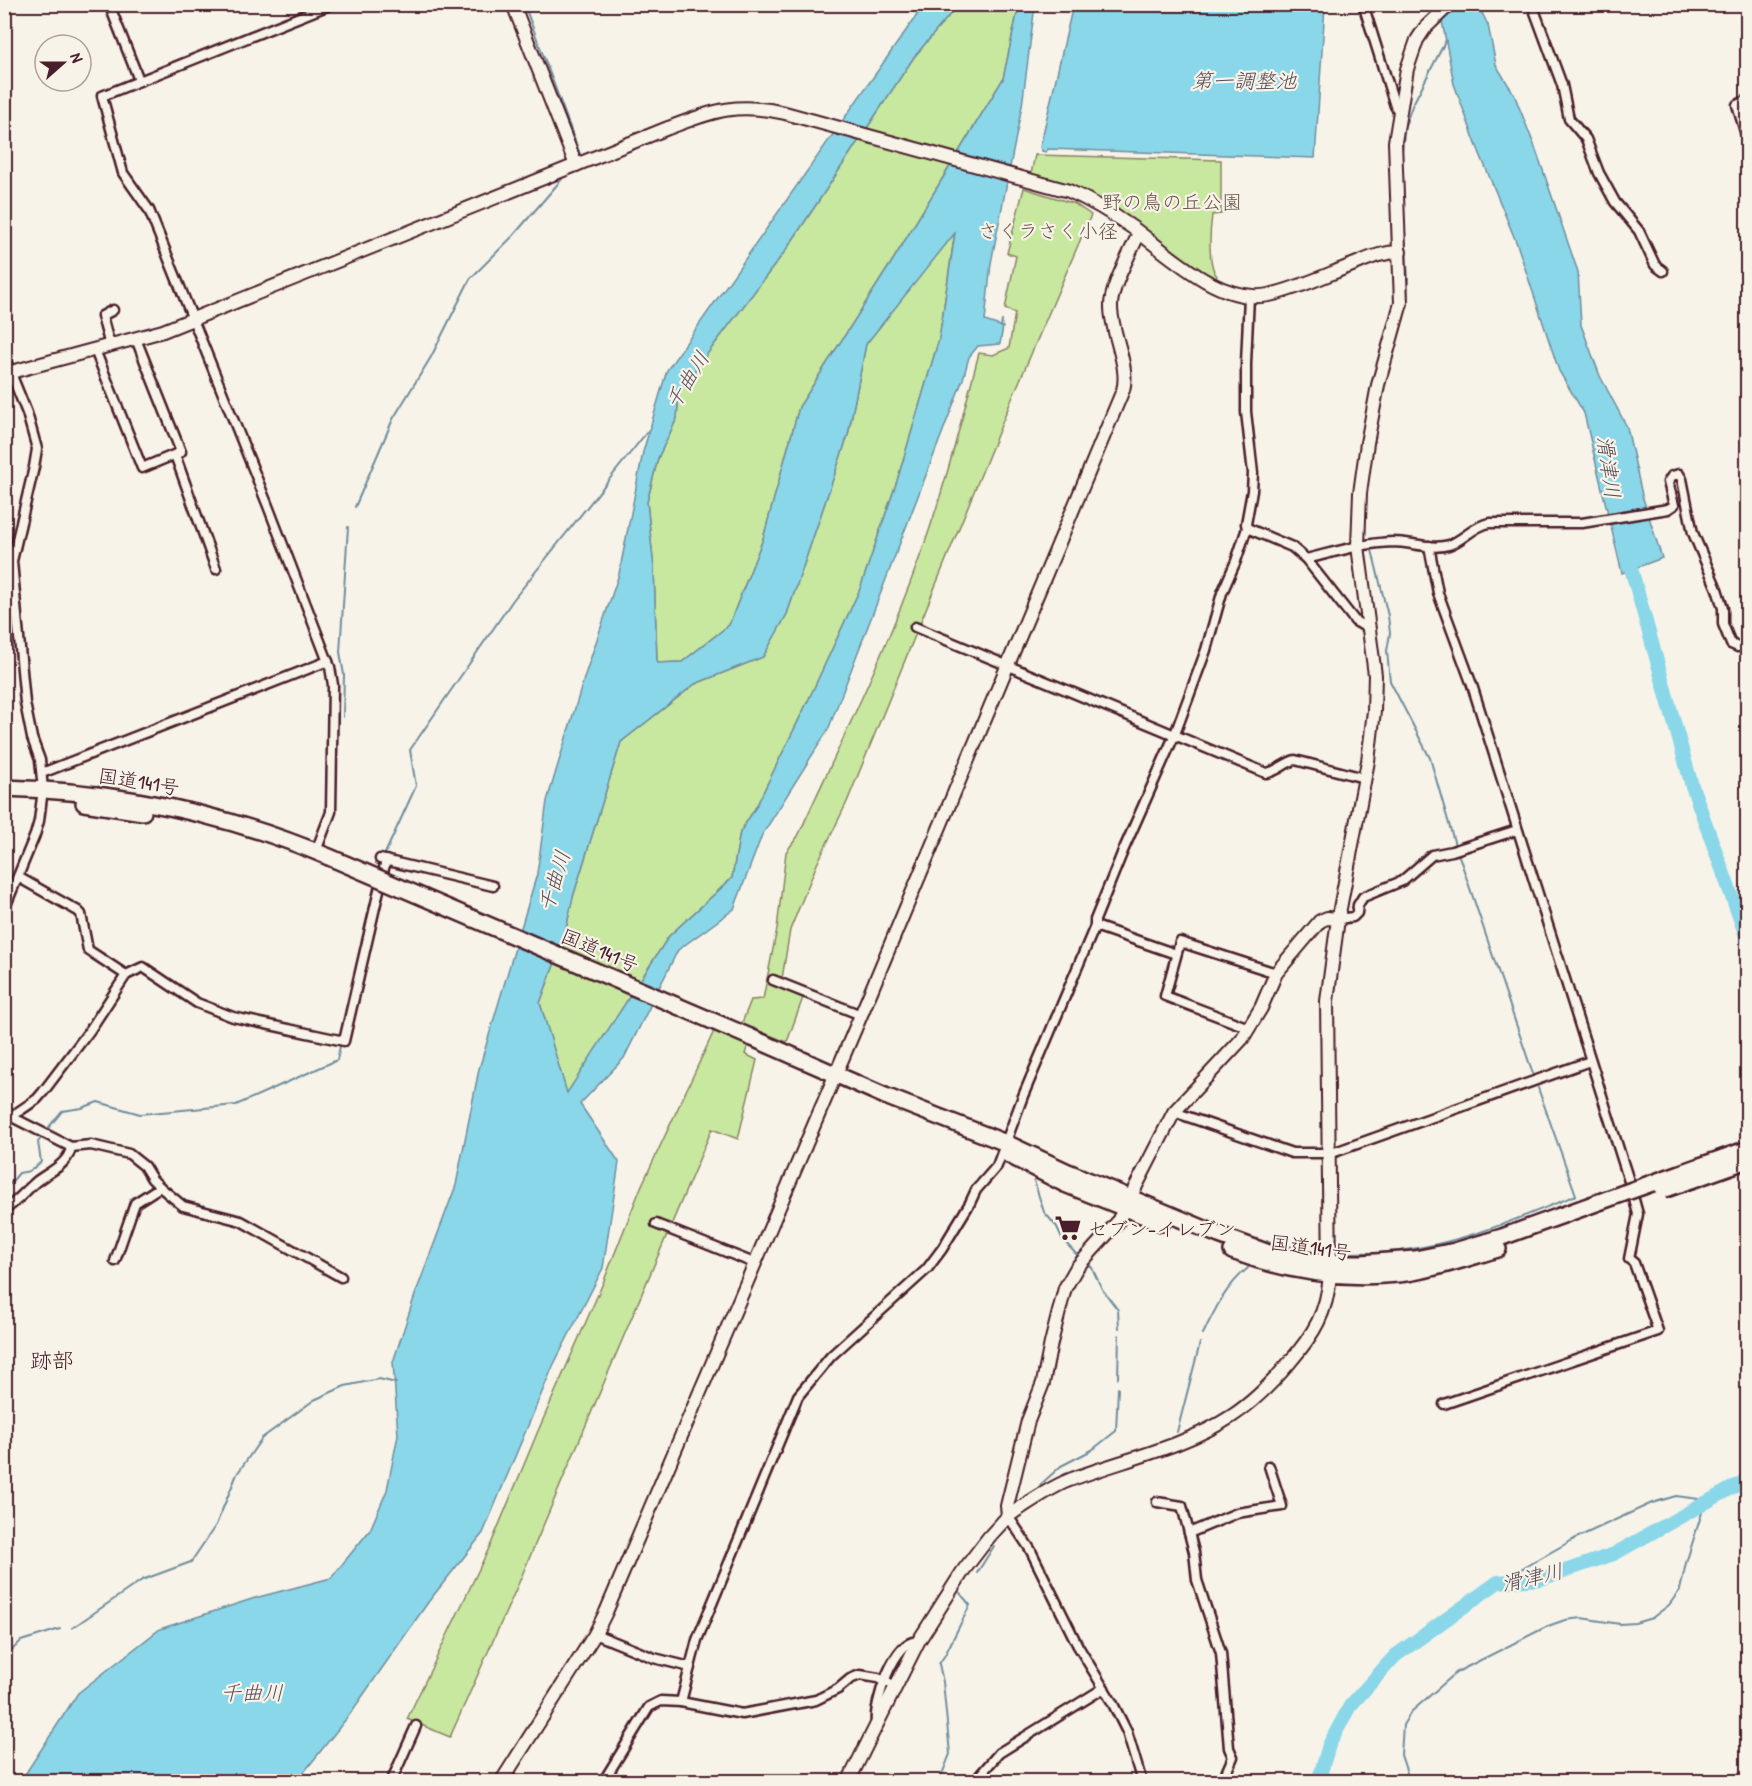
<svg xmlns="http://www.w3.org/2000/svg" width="1752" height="1786" viewBox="0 0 1752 1786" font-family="'Patrick Hand','Klee One',sans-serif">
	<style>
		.green { fill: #c8e79f; stroke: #898365; stroke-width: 1.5 }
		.water { fill: #8ad7e9; stroke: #708d9d; stroke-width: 1.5; fill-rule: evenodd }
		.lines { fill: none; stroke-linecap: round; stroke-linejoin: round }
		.stream { stroke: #708d9d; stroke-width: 2 }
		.river { stroke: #8ad7e9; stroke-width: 14 }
		.street-casing { stroke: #4a1f2b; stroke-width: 13 }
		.secondary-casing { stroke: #4a1f2b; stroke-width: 16 }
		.highway-casing { stroke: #4a1f2b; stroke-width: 20 }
		.street { stroke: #f7f3e8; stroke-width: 8 }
		.secondary { stroke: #f7f3e8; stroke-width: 12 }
		.highway { stroke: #f7f3e8; stroke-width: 15 }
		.highway-bridge-casing { stroke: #4a1f2b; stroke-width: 20; stroke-linecap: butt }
		.highway-bridge { stroke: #f7f3e8; stroke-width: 15 }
		.labels { text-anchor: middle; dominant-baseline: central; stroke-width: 4.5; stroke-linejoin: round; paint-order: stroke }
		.park-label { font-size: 20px; fill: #6a5148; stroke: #f7f3e8 }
		.street-label { font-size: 20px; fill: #4a1f2b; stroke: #f7f3e8 }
		.poi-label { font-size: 20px; fill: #4a1f2b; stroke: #f7f3e8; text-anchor: start }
		.water-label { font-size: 21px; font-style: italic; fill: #5a4d5a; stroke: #f7f3e8 }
		.quarter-label { font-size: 22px; fill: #4a1f2b; stroke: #f7f3e8 }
	</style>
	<rect width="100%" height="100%" fill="#f7f3e8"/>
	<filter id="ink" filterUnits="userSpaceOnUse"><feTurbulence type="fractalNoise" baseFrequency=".0167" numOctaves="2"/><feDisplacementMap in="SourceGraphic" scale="12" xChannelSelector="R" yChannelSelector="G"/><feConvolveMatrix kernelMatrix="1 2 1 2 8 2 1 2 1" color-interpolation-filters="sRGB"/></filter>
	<g filter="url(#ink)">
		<g class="green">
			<path d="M953,5H1019L1003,79L893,260L799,407L763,539L729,625L682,662L657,663L654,569L647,502L658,458L677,418L679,391L786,250L914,57L952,12Z"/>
			<path d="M1035,155L1221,160V214L1212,215C1210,230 1207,264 1217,276L1214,280L1195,269L1095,197L1077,188L1031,174Z"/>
			<path d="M1024,188L1075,204L1091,215L1011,401L847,802L817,864L790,930L781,985L804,995L787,1042L753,1029L745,1054L757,1060L738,1139L712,1129L517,1587L450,1737L407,1719L491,1544L538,1431L603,1283L641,1187L715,1029L736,1038L751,1000L763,999L777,929L786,852L798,836C840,744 885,654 919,559C944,492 961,422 979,353L993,355L1009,348L1015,313L1005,309L1016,256L1007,253Z"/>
			<path d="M955,231L939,339L897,481L860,589L807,703L756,807L740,832L732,878L669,936L567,1094L540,1003L564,938L573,897L621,742L695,684L763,657L787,614L848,435L866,344Z"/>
		</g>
		<g class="water">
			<path d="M924,5H953L952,12L914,57L786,250L679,391L677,418L658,458L647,502L654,569L657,663L682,662L729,625L763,539L799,407L893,260L1003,79L1019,5H1035L1022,106L991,263L985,321L1003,327L1000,344L978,346L969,357L963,379L828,730L762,835L734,909L678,950L624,1058L580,1104L619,1162L603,1268L553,1366L483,1533L429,1601L350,1714L297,1781L20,1782L78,1693L160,1629L255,1598L331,1578L370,1530L387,1490L398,1435L393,1362L415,1295L456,1185L479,1069L537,874L547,801L585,675L619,574L643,452L667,370ZM955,233L939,339L897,481L860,589L807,703L756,807L740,832L732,878L669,936L567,1093L540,1003L564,938L573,897L621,742L695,684L763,657L787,614L848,435L866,344Z"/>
			<path d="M1073,5H1325L1315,158L1048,149L1046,152L1042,151L1040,147Z"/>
			<path d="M1439,5H1478L1488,25L1496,65L1514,94L1536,150L1578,272L1581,325L1600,376L1627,427L1642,495L1662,558L1622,573L1584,413L1559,371L1517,244L1476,144L1454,84Z"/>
		</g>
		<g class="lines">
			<g class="stream">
				<path d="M524,4L580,154"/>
				<path d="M1401,160L1405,126L1412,106L1446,40"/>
				<path d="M1404,217L1408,278L1407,307"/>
				<path d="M1001,327L1002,321"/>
				<path d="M355,507L393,419L431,357L470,279L513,236L562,179"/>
				<path d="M1372,550L1388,616L1390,633L1387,651L1390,681L1430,758L1455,845"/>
				<path d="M343,717L344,675L340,652L348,527"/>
				<path d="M1458,853L1533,1074"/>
				<path d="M383,858L416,786L410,750L513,600L651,427"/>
				<path d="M45,1132L62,1111L82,1108L98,1102L140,1114L236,1105L337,1060L341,1042"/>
				<path d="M1034,1181L1044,1212L1057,1227L1063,1240L1078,1256"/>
				<path d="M4,1191L19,1173L30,1171L41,1162L38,1142L42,1137"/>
				<path d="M1267,1241L1306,1250"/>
				<path d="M1347,1253C1361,1252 1375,1254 1388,1252C1454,1246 1516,1220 1576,1195L1538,1088"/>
				<path d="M1087,1262L1092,1268L1102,1289L1118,1310L1119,1328"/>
				<path d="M1203,1334C1215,1309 1226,1286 1248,1268"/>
				<path d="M1118,1378L1119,1335"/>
				<path d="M1177,1432L1200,1343"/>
				<path d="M1040,1485L1061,1466L1092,1450L1116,1431L1118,1388"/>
				<path d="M977,1573L994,1546"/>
				<path d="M72,1628L142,1580L191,1562L216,1525L237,1474L262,1438L314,1400L345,1386L379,1379L396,1383"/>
				<path d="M4,1658L21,1641L60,1629"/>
				<path d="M939,1782L950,1754L943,1682L939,1664L945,1655L970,1605L960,1593"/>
				<path d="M1410,1782L1401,1755L1403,1725L1411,1712L1457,1672L1548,1626L1565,1620L1581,1618L1620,1624L1635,1623L1652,1618L1669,1605L1680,1590L1686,1563L1706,1500L1676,1496L1652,1503L1576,1538L1498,1582"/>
			</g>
			<g class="river">
				<path d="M1627,554L1692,786L1748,941"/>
				<path d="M1318,1782L1329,1745L1350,1706L1395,1656L1498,1582L1541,1579L1614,1554L1748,1479"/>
			</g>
			<g class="street-casing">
				<g id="street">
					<path d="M109,4L139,80"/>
					<path d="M1363,4L1395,106L1399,112"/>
					<path d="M1532,4L1562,85L1569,119L1586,139L1599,173L1615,202L1639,231L1655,265L1663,271"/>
					<path d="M1748,100L1737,105L1748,142"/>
					<path d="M110,346L102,316L113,310"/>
					<path d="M95,350L142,468L181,452L136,339"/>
					<path d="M4,356L27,413L37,449L34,467L12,561L25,703L32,738L40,760L43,789L39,821L35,835L4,910"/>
					<path d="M175,455L216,569"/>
					<path d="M1247,528L1292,547L1306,559C1335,552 1363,543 1393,542C1411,542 1431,550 1449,545C1463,540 1474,526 1489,523H1582L1668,509L1674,505L1668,482L1672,476L1679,474L1682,479L1693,533L1717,589L1723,608V624L1731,644L1738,647H1748"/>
					<path d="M1429,546L1438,593L1472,685L1628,1178L1638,1214L1629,1259L1634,1263L1658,1331L1444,1404"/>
					<path d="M1306,559L1355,621L1362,625H1368"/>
					<path d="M915,627L1266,773C1277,772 1284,763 1295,760L1364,778"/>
					<path d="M42,773L328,661"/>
					<path d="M316,851L331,812L333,685L330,667L268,506L149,210L123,173L102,96L332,4"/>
					<path d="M380,859L493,886"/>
					<path d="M18,877L78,911L81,914L88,950L126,975"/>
					<path d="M1338,919L1353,917L1357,913L1358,905L1363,897L1402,881L1432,855L1452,851L1517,830"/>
					<path d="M1095,926L1176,954"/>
					<path d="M773,980L861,1015"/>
					<path d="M1249,1028L1165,996L1180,942L1276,973"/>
					<path d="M1174,1112L1292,1153H1332L1590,1061"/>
					<path d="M4,1113L71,1147L91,1145L129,1154L144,1166L152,1179L160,1187L183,1206L241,1221L341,1277"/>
					<path d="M12,1116L37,1099L43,1092L90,1030L126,975L143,967L197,1003L233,1017L344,1041L386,860"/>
					<path d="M4,1210C17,1202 26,1190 37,1181C49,1172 69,1164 71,1147"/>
					<path d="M656,1224L754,1263"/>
					<path d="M115,1261L135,1203L160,1187"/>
					<path d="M1157,1502L1182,1506L1194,1552L1197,1580L1221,1653L1229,1748L1233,1757L1222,1782"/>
					<path d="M1008,1516L1030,1549L1078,1646L1112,1702L1127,1732L1142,1782"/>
					<path d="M1189,1533L1237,1513L1282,1506L1269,1466"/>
					<path d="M595,1634L654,1658L690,1667"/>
					<path d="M681,1702L742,1714L816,1700L838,1689L850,1679L860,1675L878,1678L896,1686"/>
					<path d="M876,1723C873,1705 895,1637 918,1642"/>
					<path d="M391,1782L416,1726"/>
					<path d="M603,1782L649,1707L661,1701L681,1702L697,1640L798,1396L831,1356L927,1269L942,1249L970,1203L976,1190L997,1166L1023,1096L1095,926V920L1123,851L1175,734L1206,650L1222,593L1236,561L1247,528L1246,524L1252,491L1253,473L1246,412V363L1249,296"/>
					<path d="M974,1782L999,1753L1104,1688"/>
				</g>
			</g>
			<g class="secondary-casing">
				<g id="secondary">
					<path d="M513,4L576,165"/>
					<path d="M4,374L163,331L668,128C714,111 735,102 785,113L1069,191C1092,201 1113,214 1133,228C1170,255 1220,305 1269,295C1296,289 1322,277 1347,267C1366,260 1380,252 1400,252"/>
					<path d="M1008,1516C1027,1504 1046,1490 1067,1481C1121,1460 1183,1448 1232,1416C1255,1401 1272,1383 1289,1363C1314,1334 1327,1313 1330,1275L1327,1001L1338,919"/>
					<path d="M501,1782L595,1634L606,1612L861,1015L1123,390C1130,366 1111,333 1111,307C1110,288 1131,252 1139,233"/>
					<path d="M848,1782L918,1642L963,1571L989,1537L1008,1516L1007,1506L1028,1421L1043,1383L1051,1343L1065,1288L1077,1267L1117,1223L1174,1112L1242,1039L1261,1008L1276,973L1320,921L1327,918L1338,919L1368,761L1374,711L1375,675L1358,546L1360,493L1367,443L1378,385L1401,303L1395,142L1407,69L1417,40L1425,28L1450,4"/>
				</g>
			</g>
			<g class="highway-casing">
				<g id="highway">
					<path d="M4,788C117,791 225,813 329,857"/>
					<path d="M84,803L143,812"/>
					<path d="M750,1037L885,1096L1006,1143L1068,1172L1219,1235L1269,1253L1293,1259L1331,1263H1362L1415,1259L1455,1251L1502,1237L1624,1193"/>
					<path d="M1009,1155L1065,1184L1162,1223"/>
					<path d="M1232,1251C1290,1273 1351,1281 1413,1272C1442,1267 1470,1257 1498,1249"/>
				</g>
			</g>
			<use href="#street" class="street"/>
			<use href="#secondary" class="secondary"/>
			<use href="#highway" class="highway"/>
			<g class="highway-bridge-casing">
				<g id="highway-bridge">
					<path d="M329,857L750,1037"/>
					<path d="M1663,1190L1748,1160"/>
					<path d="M1624,1193L1748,1149"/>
				</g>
			</g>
			<use href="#highway-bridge" class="highway-bridge"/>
		</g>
	</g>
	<defs>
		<g id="supermarket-bare" transform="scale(2.07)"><path d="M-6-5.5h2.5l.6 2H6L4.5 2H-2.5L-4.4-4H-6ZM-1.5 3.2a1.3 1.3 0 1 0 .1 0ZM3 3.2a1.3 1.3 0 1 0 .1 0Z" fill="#4a1f2b" stroke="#f7f3e8" stroke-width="2.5" paint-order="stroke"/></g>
	</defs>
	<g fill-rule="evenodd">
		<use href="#supermarket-bare" x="1068" y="1228"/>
	</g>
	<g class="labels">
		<g class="park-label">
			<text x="1172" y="201">野の鳥の丘公園</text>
			<text x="1048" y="230">さくラさく小径</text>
		</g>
		<g class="street-label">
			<text transform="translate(139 781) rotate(9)">国道141号</text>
			<text transform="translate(600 950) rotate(23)">国道141号</text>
			<text transform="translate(1311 1247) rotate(8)">国道141号</text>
		</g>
		<g class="poi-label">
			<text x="1088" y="1228">セブン-イレブン</text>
		</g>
		<g class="water-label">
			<text x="1244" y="80">第一調整池</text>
			<text transform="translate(687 380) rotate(-58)">千曲川</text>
			<text transform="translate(1609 467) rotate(82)">滑津川</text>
			<text transform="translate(554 881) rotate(-73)">千曲川</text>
			<text transform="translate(1532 1577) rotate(-13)">滑津川</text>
			<text x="252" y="1692">千曲川</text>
		</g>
		<g class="quarter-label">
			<text x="52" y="1360">跡部</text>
		</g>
	</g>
	<rect width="1752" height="1786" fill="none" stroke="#f7f3e8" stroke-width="24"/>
	<rect x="12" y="12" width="1728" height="1762" fill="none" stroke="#4a1f2b" stroke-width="2" filter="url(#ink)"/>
	<g transform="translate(63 63) rotate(69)"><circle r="28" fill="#f7f3e8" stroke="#b29e9c" stroke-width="1.5"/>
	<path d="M0-4.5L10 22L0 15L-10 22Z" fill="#4a1f2b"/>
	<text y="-9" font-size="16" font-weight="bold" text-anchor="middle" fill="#4a1f2b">N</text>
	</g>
</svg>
